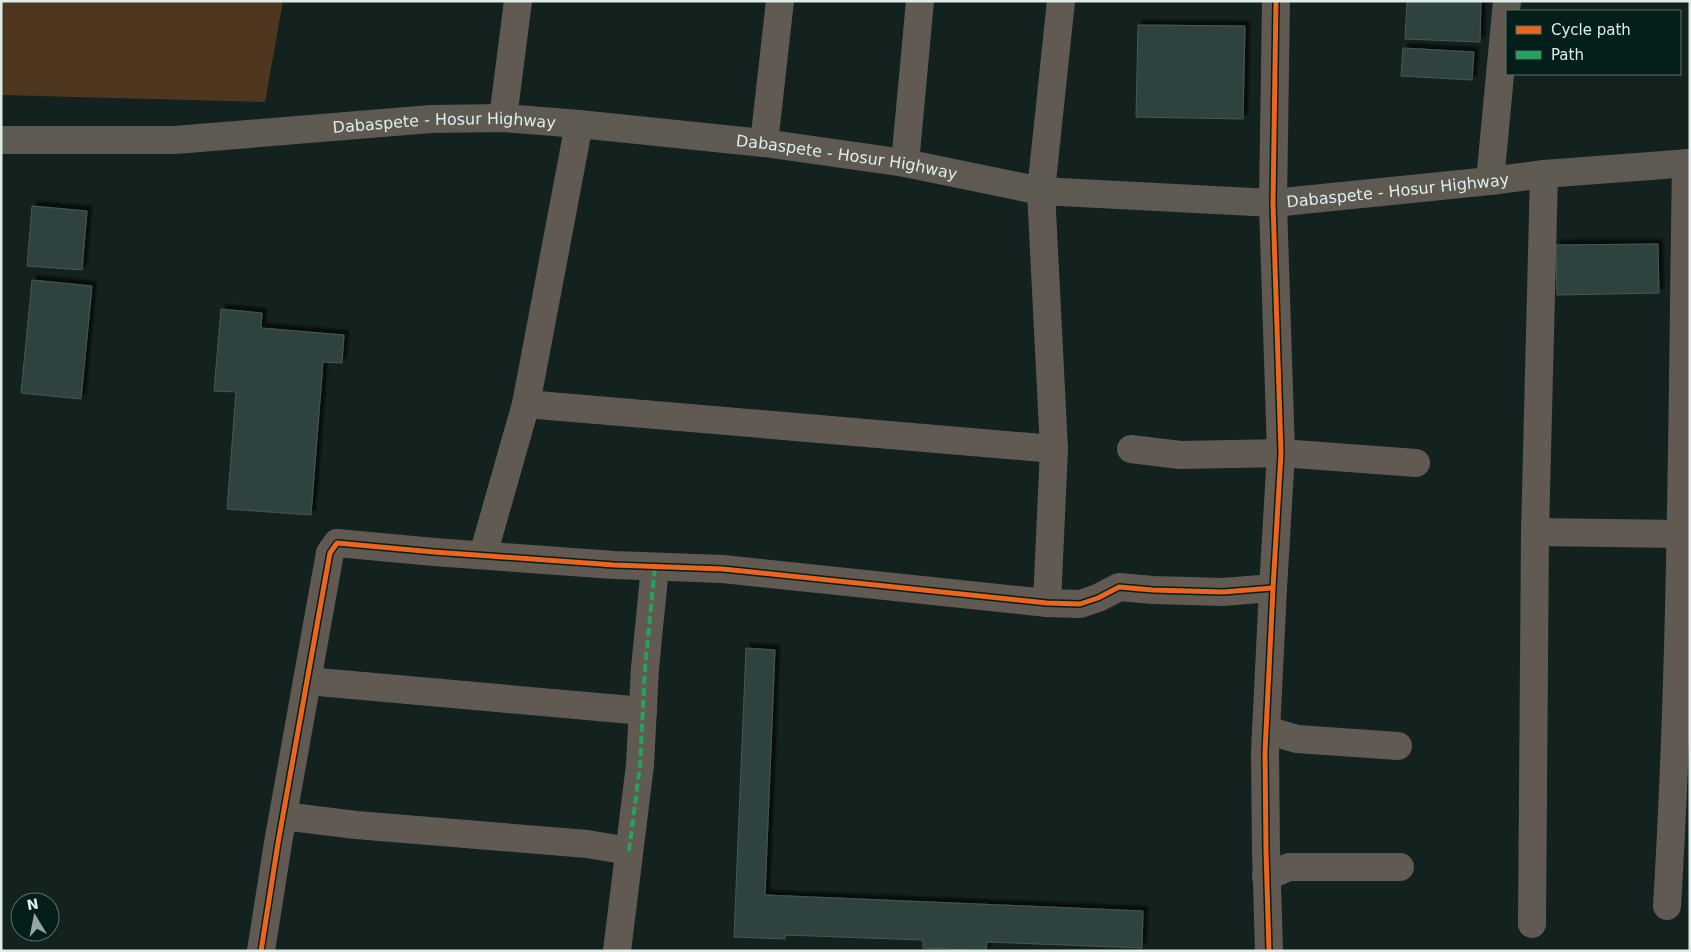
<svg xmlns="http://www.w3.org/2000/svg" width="1691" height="952" viewBox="0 0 1691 952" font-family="'DejaVu Sans',sans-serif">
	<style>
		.green { fill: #4f371f }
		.building { fill: #2f433f; stroke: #495653; filter: url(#shadow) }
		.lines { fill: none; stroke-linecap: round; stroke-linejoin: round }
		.minor { stroke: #605a52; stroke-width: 28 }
		.major { stroke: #5e5951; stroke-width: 28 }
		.quiet { stroke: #20a55d; stroke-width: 4; stroke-dasharray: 8 4; stroke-linecap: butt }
		.cycleway-casing { stroke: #041e1a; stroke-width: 8 }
		.cycleway { stroke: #eb651d; stroke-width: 5 }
		.labels { text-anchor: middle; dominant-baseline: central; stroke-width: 4; stroke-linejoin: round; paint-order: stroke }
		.street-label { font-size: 16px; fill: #deedea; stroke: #041e1a }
	</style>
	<defs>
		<filter id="shadow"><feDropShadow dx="4.5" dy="-4.5" stdDeviation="1" flood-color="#0009"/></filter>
	</defs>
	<rect width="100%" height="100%" fill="#13221f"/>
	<path class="green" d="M1,1H283L265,102L1,95Z"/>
	<g class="building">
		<path d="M1407,1H1481L1480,42L1405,39Z"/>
		<path d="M1138,25L1245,26L1243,119L1136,117Z"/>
		<path d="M1403,48L1474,52L1472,80L1401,76Z"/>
		<path d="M32,206L87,211L82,270L27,266Z"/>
		<path d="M1658,244L1659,293L1557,295L1556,245Z"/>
		<path d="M32,280L92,286L81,399L21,393Z"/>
		<path d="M221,309L262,313L261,328L344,335L342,363L323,362L311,515L227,509L236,392L214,391Z"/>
		<path d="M746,648L775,650L765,895L1143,911L1142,948L987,942L986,951L923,948V940L785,935V939L734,937Z"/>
	</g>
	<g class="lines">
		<g class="minor">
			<path d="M503,118L518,1"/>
			<path d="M764,143L780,1"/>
			<path d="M905,163L920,1"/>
			<path d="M1490,181L1507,1"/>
			<path d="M526,404L1054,449"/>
			<path d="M1131,449L1180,455L1281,453L1416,463"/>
			<path d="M1535,532L1680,534"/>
			<path d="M483,555L526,404L579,124"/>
			<path d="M1047,603L1054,449L1041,191L1061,1"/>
			<path d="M307,681L643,711"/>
			<path d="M1266,730L1297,739L1398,746"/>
			<path d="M283,816L356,825L587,844L629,851"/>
			<path d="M1266,877L1289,867H1400"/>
			<path d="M1667,906C1682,659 1682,410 1686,163"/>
			<path d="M1532,924L1535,532L1544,174"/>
			<path d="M261,951L278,843L322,597L330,553L337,543L434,552L614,565L723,569L1047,603L1080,604L1098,598L1119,587L1153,590L1223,592L1273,588"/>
			<path d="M617,951L640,765L645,668L655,567"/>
			<path d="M1269,951L1266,850L1265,752L1273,588L1281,453L1273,203L1276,1"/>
		</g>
		<path class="major" id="s1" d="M1,140H175L431,119L503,118L579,124L764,143L905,163L1041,191L1273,203L1490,181L1544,174L1690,163"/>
		<path class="quiet" d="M629,851L640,765L645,668L655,567"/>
		<g class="cycleway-casing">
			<g id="cycleway">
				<path d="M261,951L278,843L322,597L330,553L337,543L434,552L614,565L723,569L1047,603L1080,604L1098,598L1119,587L1153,590L1223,592L1273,588"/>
				<path d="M1269,951L1266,850L1265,752L1273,588L1281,453L1273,203L1276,1"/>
			</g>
		</g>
		<use href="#cycleway" class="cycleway"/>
	</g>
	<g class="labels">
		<g class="street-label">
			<text stroke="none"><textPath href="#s1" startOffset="444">Dabaspete - Hosur Highway</textPath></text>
			<text stroke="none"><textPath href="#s1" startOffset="849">Dabaspete - Hosur Highway</textPath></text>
			<text stroke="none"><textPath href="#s1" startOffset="1404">Dabaspete - Hosur Highway</textPath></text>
		</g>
	</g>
	<rect width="1691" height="952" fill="none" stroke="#deedea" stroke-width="5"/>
	<rect x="1506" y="10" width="175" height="65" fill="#041e1a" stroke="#5b716d"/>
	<rect x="1516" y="26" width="25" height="8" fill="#eb651d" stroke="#5b716d"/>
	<text x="1551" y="35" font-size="15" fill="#deedea">Cycle path</text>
	<rect x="1516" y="51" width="25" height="8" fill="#20a55d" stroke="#5b716d"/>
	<text x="1551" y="60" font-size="15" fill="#deedea">Path</text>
	<g transform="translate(35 917) rotate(350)"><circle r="24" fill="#041e1a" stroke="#5b716d"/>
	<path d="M0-4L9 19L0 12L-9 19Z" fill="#97a6a3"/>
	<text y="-8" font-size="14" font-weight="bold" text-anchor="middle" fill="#deedea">N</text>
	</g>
</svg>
